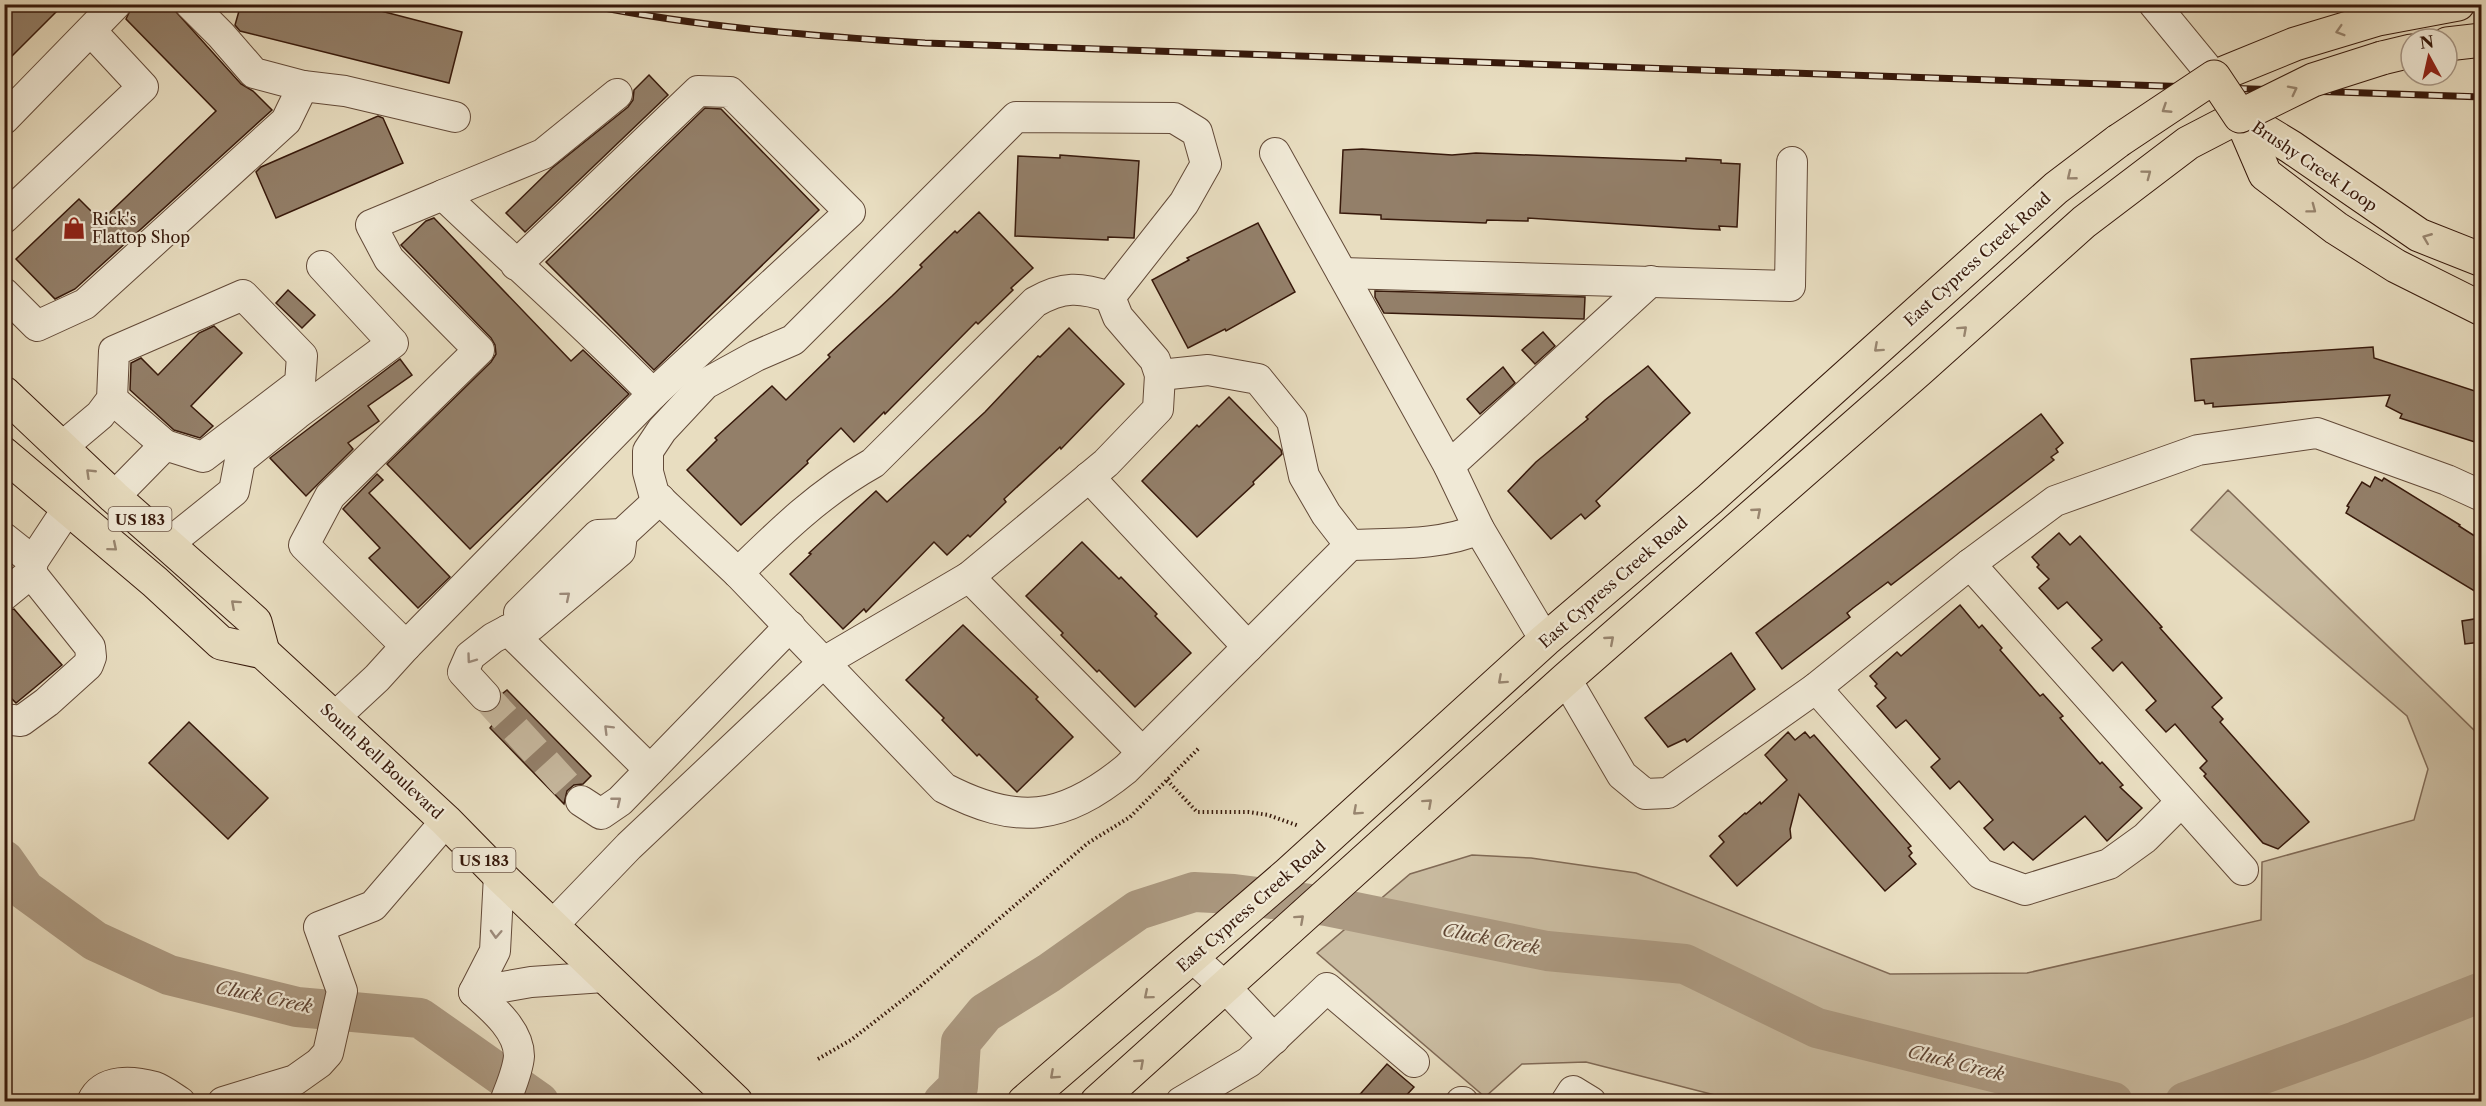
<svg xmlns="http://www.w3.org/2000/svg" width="2486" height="1106" viewBox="0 0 2486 1106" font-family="'Libre Caslon Text',serif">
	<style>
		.green { fill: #cabca1; stroke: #806a56; stroke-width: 1.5 }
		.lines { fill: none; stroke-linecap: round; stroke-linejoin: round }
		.river { stroke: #ac9a82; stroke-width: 40 }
		.building { fill: #937f69; stroke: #37190b; stroke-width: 1.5 }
		.minor-tunnel { stroke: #c5b69c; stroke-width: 30; stroke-dasharray: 30 15; stroke-linecap: butt }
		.minor-casing { stroke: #634a38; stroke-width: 32 }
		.major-casing { stroke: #37190b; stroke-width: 35 }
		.path { stroke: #37190b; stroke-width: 4; stroke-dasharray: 1.5 3; stroke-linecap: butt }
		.minor { stroke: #f0e9d6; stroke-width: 30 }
		.major { stroke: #e8ddc0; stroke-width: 33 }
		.rail-casing { stroke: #37190b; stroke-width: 7 }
		.rail { stroke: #f0e9d6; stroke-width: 4.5; stroke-dasharray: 14; stroke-linecap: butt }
		.major-bridge-casing { stroke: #37190b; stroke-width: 35; stroke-linecap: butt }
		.major-bridge { stroke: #e8ddc0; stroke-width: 33 }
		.oneway { stroke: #98856f }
		.oneway2 { stroke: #9d8b7b }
		.labels { text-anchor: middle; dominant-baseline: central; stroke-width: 4.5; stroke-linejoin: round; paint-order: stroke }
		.shield { fill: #f0e9d6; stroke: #6e5748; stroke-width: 1.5 }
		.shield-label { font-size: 15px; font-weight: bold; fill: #37190b }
		.street-label { font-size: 16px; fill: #37190b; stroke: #f0e9d6 }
		.poi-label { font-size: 16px; fill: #37190b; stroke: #f0e9d6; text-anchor: start }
		.water-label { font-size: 18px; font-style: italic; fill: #604635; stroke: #f0e9d6 }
	</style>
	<rect width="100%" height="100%" fill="#e8ddc0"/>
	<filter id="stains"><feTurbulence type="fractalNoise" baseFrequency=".00333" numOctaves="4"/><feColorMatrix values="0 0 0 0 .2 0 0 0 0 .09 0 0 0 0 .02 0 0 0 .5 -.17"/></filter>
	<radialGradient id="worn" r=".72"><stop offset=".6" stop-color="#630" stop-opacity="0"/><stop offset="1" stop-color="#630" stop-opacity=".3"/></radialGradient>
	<path class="green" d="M2228,490L2474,730L2481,733V1097L2447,1102H1742L1586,1062L1522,1064L1485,1097L1317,953L1410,874L1472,855L1531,858L1636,873L1890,974L2027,973L2261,920L2262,862L2414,820L2428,769L2407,716L2191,530Z"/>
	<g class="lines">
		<g class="river">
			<path d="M4,860L25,890L95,941L169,975L297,1007L420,1018L539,1102"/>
			<path d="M943,1102L958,1087L961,1042L985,1013L1049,973L1138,910L1194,892L1234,894L1326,906L1547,951L1685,964L1817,1028L2113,1102"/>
			<path d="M2185,1102L2356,1041L2482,992"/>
		</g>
	</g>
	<g class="building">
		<path d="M20,4H64L4,64V20Z"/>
		<path d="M133,4H169L241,84L253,91L272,110L75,289L55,299L16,259L79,199L101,221L216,111L126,19Z"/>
		<path d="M241,4H354L462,32L449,83L240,31L235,25Z"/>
		<path d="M649,75L668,95L525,232L506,213L552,168L628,107L633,100L634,90Z"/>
		<path d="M705,108L721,109L819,210L654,370L546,262Z"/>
		<path d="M378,116L383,118L403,163L276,218L256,172L261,167Z"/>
		<path d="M1362,149L1452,155L1476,153L1662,160L1686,161V158L1721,160V163L1740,164L1737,227L1719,226L1720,230L1697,229L1528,218V221L1487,220L1486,223L1381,219V215L1340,213L1343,150Z"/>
		<path d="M1060,155L1139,161L1134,238L1108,237V240L1015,236L1018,156L1060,158Z"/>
		<path d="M979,212L1033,268L1011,288L1013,290L978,324L976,322L885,414L884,412L854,442L841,428L807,461L808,463L741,525L687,470L717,440L715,438L772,386L786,400L830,357L828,355L892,296L922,267L920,265L955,231L957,233Z"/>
		<path d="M434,218L571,361L583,350L629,394L470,549L387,464L491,362L496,354L495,345L491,338L401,245L426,221Z"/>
		<path d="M1258,223L1295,292L1226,331L1225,329L1188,348L1152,280L1189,260L1187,258Z"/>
		<path d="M288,290L315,315L302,328L276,303Z"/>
		<path d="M1375,291L1585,297L1584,319L1384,313L1375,297Z"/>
		<path d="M214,326L242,353L191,406L213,426L200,438L174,430L130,390L131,363L141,358L158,375L199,333Z"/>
		<path d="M1069,328L1124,384L1061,449L1060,447L1004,499L1006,502L970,537L968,535L947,555L934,542L866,612L864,609L843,629L790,574L811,554L809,553L876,491L887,502L985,412L1038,356L1040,357Z"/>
		<path d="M1543,332L1555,346L1535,364L1522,350Z"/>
		<path d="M2373,347L2374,358L2481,393V444L2400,418L2402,414L2386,406L2390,395L2213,407V403L2205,404L2204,400L2195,401L2191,359Z"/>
		<path d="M400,359L412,375L368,406L379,421L348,443L353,449L306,496L270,458Z"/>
		<path d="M1648,366L1690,413L1596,501L1600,506L1585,519L1581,514L1551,539L1508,491L1536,462L1588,419L1586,417L1605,400Z"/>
		<path d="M1503,367L1515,383L1480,414L1467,399Z"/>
		<path d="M1229,397L1281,450L1282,454L1253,482L1254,484L1197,537L1142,481L1197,425L1199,427Z"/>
		<path d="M2041,414L2063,443L2056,449L2058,452L2051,457L2054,460L1891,585L1888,582L1853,608L1847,613L1850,617L1782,669L1756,633Z"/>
		<path d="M377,474L383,480L369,493L450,577L418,608L369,558L380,548L343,509Z"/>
		<path d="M2375,477L2382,481L2384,478L2460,525L2459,526L2481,540V595L2346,513L2349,507L2347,506L2362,482L2370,487Z"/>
		<path d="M2059,533L2070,545L2080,536L2162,627L2160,628L2222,698L2212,707L2223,719L2220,722L2309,822L2278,849L2263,843L2204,776L2206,774L2200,768L2207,761L2175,724L2166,732L2146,710L2156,701L2122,662L2113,671L2092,648L2102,640L2089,626L2067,602L2058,609L2039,588L2049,579L2037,567L2039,565L2032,557Z"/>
		<path d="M1082,542L1119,579L1121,577L1157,614L1155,616L1191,653L1135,707L1099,670L1097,672L1061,635L1063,633L1026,596Z"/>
		<path d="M1960,605L1979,628L1982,625L2002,648L2000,650L2040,696L2043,694L2063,716L2060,718L2100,764L2102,762L2123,785L2120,787L2142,808L2107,841L2085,816L2033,860L2013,842L2004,850L1984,828L1993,820L1959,781L1950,789L1931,767L1940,759L1906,720L1896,728L1877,706L1886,698L1875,686L1877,684L1870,676L1897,652L1901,656Z"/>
		<path d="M14,609L62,665L16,703L4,691V612Z"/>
		<path d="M2481,618V642L2465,644L2462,621Z"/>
		<path d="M963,625L1038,697L1036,699L1073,737L1017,792L979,754L977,756L942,720L944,718L906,680Z"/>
		<path d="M1731,653L1755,689L1687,742L1685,739L1668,747L1645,718Z"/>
		<path d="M507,690L591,776L583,784L574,785L567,791L564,804L490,728L494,723L483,713H489L497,708L501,702L502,694Z"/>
		<path d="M189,722L268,798L228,839L149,763Z"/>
		<path d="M1788,732L1795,740L1805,732L1810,738L1814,735L1911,846L1908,848L1912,853L1909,856L1916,864L1885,891L1799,794L1790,829L1791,838L1737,886L1710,856L1724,842L1719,836L1745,813L1746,814L1760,802L1761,804L1787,780L1765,755Z"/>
		<path d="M1387,1064L1414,1087L1401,1101H1354Z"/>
	</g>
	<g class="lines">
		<path class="minor-tunnel" d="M485,696L581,801"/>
		<g class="minor-casing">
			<g id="minor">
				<path d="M2154,4L2214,77"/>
				<path d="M303,86L345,91L455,117"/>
				<path d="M4,119L116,4"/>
				<path d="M1275,153L1449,466L1479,529L1545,640"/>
				<path d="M443,195L543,154L617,94"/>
				<path d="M4,218L143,87L91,31"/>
				<path d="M1342,273L1790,286L1792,162"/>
				<path d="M4,293L37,326L85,304L286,121L303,86L254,73L221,35L190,4"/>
				<path d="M1110,297L1184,203L1206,164L1197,132L1174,118L1016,117L793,340L756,356L705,384L662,430L648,451V472L654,494L738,573L944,788C1017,826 1062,821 1126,769L1350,545L1326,514L1304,476L1292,421L1258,379L1208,370L1160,375"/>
				<path d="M112,399L165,445"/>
				<path d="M62,447L100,415L112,399L114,351L243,295L302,356L300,383L203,457L165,445L114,497"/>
				<path d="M1449,466L1651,281"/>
				<path d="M1089,477L1248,647"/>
				<path d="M4,538L33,561"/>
				<path d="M168,544L234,491L240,460L297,414L393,343L322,266"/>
				<path d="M1350,545C1392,543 1440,546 1479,529"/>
				<path d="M1970,564L2243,870"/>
				<path d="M969,577L1142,752"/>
				<path d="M4,595L31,573"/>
				<path d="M519,613L598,535L622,534L660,499"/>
				<path d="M508,630L650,770"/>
				<path d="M406,646L653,394"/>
				<path d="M1566,679L1622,775L1645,794L1668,793L1816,688L1970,564L2055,501L2198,450L2317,433L2447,480L2482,496"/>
				<path d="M1816,688L1981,874L2025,890L2109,864L2145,838L2181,802"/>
				<path d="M485,696L463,672L470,656L493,638L508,630L531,626L620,551L622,534"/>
				<path d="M334,718L377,678L406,646L304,545L330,496L479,350L389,259L371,225L443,195C513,262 586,325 653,394L850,212L730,92L698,91L516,265"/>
				<path d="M4,719L21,721L47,702L88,665L91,657L90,647L31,573L33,561L68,508"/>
				<path d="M581,801L601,814L620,801L790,626"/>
				<path d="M499,875L495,951L474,992L531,982L604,977"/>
				<path d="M552,926L629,846L824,662L969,577L1106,463L1158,409L1160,375L1155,360L1118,317L1110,297C1080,287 1063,286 1035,302L873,463C821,492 780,532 738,573"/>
				<path d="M1193,958L1225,987L1274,1039"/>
				<path d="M474,992C492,1008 519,1030 519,1056C518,1071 510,1088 505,1102"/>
				<path d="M92,1102C103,1078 133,1081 155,1087C163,1090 172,1097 180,1102"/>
				<path d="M223,1102L295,1080L319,1063L328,1053L342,991L319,927L373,906L446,821"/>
				<path d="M1181,1102L1249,1062L1327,988L1414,1062"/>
				<path d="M1461,1102H1463"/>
				<path d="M1566,1102L1573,1091L1591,1102"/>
			</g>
		</g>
		<g class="major-casing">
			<g id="major">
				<path d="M2447,44L2482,40"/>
				<path d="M2382,58L2411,51"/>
				<path d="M2214,77L2295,44L2378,19L2458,4"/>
				<path d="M2240,116L2265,174L2336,228L2396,266L2482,309"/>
				<path d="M2240,116L2291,147L2419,235L2482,260"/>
				<path d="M4,393L114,497L255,622L263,652"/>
				<path d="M4,454L155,582L221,643L263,652L446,821L499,875L736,1102"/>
				<path d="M1024,1102L1289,873L1545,640L1710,499L2056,188L2118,141"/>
				<path d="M1097,1102L1566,679L1920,369L2084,222L2188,143L2240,116"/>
			</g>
		</g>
		<g class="path">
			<path d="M1167,780L1197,812H1249L1268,815L1299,826"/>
			<path d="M818,1059L851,1040L918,988L1088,843L1130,817L1200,747"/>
		</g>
		<use href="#minor" class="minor"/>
		<use href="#major" class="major"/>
		<g class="rail-casing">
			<path id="rail" d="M584,4C697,27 810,36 925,43L2482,97"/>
		</g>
		<use href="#rail" class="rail"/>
		<g class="major-bridge-casing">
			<path id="major-bridge" d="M2118,141L2214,77L2240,116L2313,80L2382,58"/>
		</g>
		<use href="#major-bridge" class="major-bridge"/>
	</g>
	<defs><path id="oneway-chevron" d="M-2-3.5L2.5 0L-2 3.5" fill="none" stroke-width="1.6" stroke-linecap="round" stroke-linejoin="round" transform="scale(1.5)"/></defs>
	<g class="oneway">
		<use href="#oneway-chevron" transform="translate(2340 31) rotate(163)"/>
		<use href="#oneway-chevron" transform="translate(2293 90) rotate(-27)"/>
		<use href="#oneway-chevron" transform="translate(2166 109) rotate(147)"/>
		<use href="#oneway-chevron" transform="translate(2147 174) rotate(-37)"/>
		<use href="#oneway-chevron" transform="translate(2071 176) rotate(141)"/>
		<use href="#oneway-chevron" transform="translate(2312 209) rotate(37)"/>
		<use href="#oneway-chevron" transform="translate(2427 238) rotate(-158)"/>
		<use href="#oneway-chevron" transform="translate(1963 330) rotate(-42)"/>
		<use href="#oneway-chevron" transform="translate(1878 348) rotate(138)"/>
		<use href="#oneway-chevron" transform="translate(90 473) rotate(-136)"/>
		<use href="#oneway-chevron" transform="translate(1757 512) rotate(-41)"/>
		<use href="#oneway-chevron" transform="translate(113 547) rotate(40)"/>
		<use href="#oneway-chevron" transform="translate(235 604) rotate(-138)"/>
		<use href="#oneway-chevron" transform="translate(1610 640) rotate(-41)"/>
		<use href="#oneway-chevron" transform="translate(1502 680) rotate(138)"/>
		<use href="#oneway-chevron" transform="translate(1428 803) rotate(-42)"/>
		<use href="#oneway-chevron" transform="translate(1357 811) rotate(138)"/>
		<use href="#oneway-chevron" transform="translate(1300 919) rotate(-42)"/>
		<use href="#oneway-chevron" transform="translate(1148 995) rotate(140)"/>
		<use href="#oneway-chevron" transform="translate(1140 1063) rotate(-42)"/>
		<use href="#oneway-chevron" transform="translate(1054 1075) rotate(138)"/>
	</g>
	<g class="oneway2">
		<use href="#oneway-chevron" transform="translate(566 596) rotate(-40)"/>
		<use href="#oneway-chevron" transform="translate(471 659) rotate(126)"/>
		<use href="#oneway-chevron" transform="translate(608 729) rotate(-135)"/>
		<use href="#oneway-chevron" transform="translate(617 801) rotate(-39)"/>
		<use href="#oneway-chevron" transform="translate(496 934) rotate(93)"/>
	</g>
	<defs>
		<g id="shop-bare" transform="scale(1.8)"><path d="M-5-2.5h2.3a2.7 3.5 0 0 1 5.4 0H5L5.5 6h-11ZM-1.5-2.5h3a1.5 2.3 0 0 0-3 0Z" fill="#8f2418" stroke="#f0e9d6" stroke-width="2.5" paint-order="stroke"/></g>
	</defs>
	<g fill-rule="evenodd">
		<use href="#shop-bare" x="74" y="228"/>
	</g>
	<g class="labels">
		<g class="shield">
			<rect x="108.5" y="507" width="63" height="24" rx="4.5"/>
			<rect x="452.5" y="848" width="63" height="24" rx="4.5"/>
		</g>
		<g class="shield-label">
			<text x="140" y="519">US 183</text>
			<text x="484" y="860">US 183</text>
		</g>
		<g class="street-label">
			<text transform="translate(2315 166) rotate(34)">Brushy Creek Loop</text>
			<text transform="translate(1977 259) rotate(-42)">East Cypress Creek Road</text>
			<text transform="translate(1613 582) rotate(-41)">East Cypress Creek Road</text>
			<text transform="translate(382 761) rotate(43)">South Bell Boulevard</text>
			<text transform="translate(1251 906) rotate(-41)">East Cypress Creek Road</text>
		</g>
		<g class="poi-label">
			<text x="92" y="219">Rick's<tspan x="92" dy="18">Flattop Shop</tspan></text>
		</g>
		<g class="water-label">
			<text transform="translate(1491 939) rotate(11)">Cluck Creek</text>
			<text transform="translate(264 997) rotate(12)">Cluck Creek</text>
			<text transform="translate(1956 1063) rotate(14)">Cluck Creek</text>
		</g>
	</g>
	<rect width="2486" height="1106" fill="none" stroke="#e8ddc0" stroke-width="24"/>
	<rect x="6" y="6" width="2474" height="1094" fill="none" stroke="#37190b" stroke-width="3"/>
	<rect x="12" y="12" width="2462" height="1082" fill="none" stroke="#37190b" stroke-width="1.5"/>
	<g transform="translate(2429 57) rotate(352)"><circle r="28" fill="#f0e9d6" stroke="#a69685" stroke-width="1.5"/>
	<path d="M0-4.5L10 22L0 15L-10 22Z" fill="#8f2418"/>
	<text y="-9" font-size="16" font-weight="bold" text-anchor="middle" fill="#37190b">N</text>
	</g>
	<rect width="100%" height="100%" filter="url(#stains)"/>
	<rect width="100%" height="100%" fill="url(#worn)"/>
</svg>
